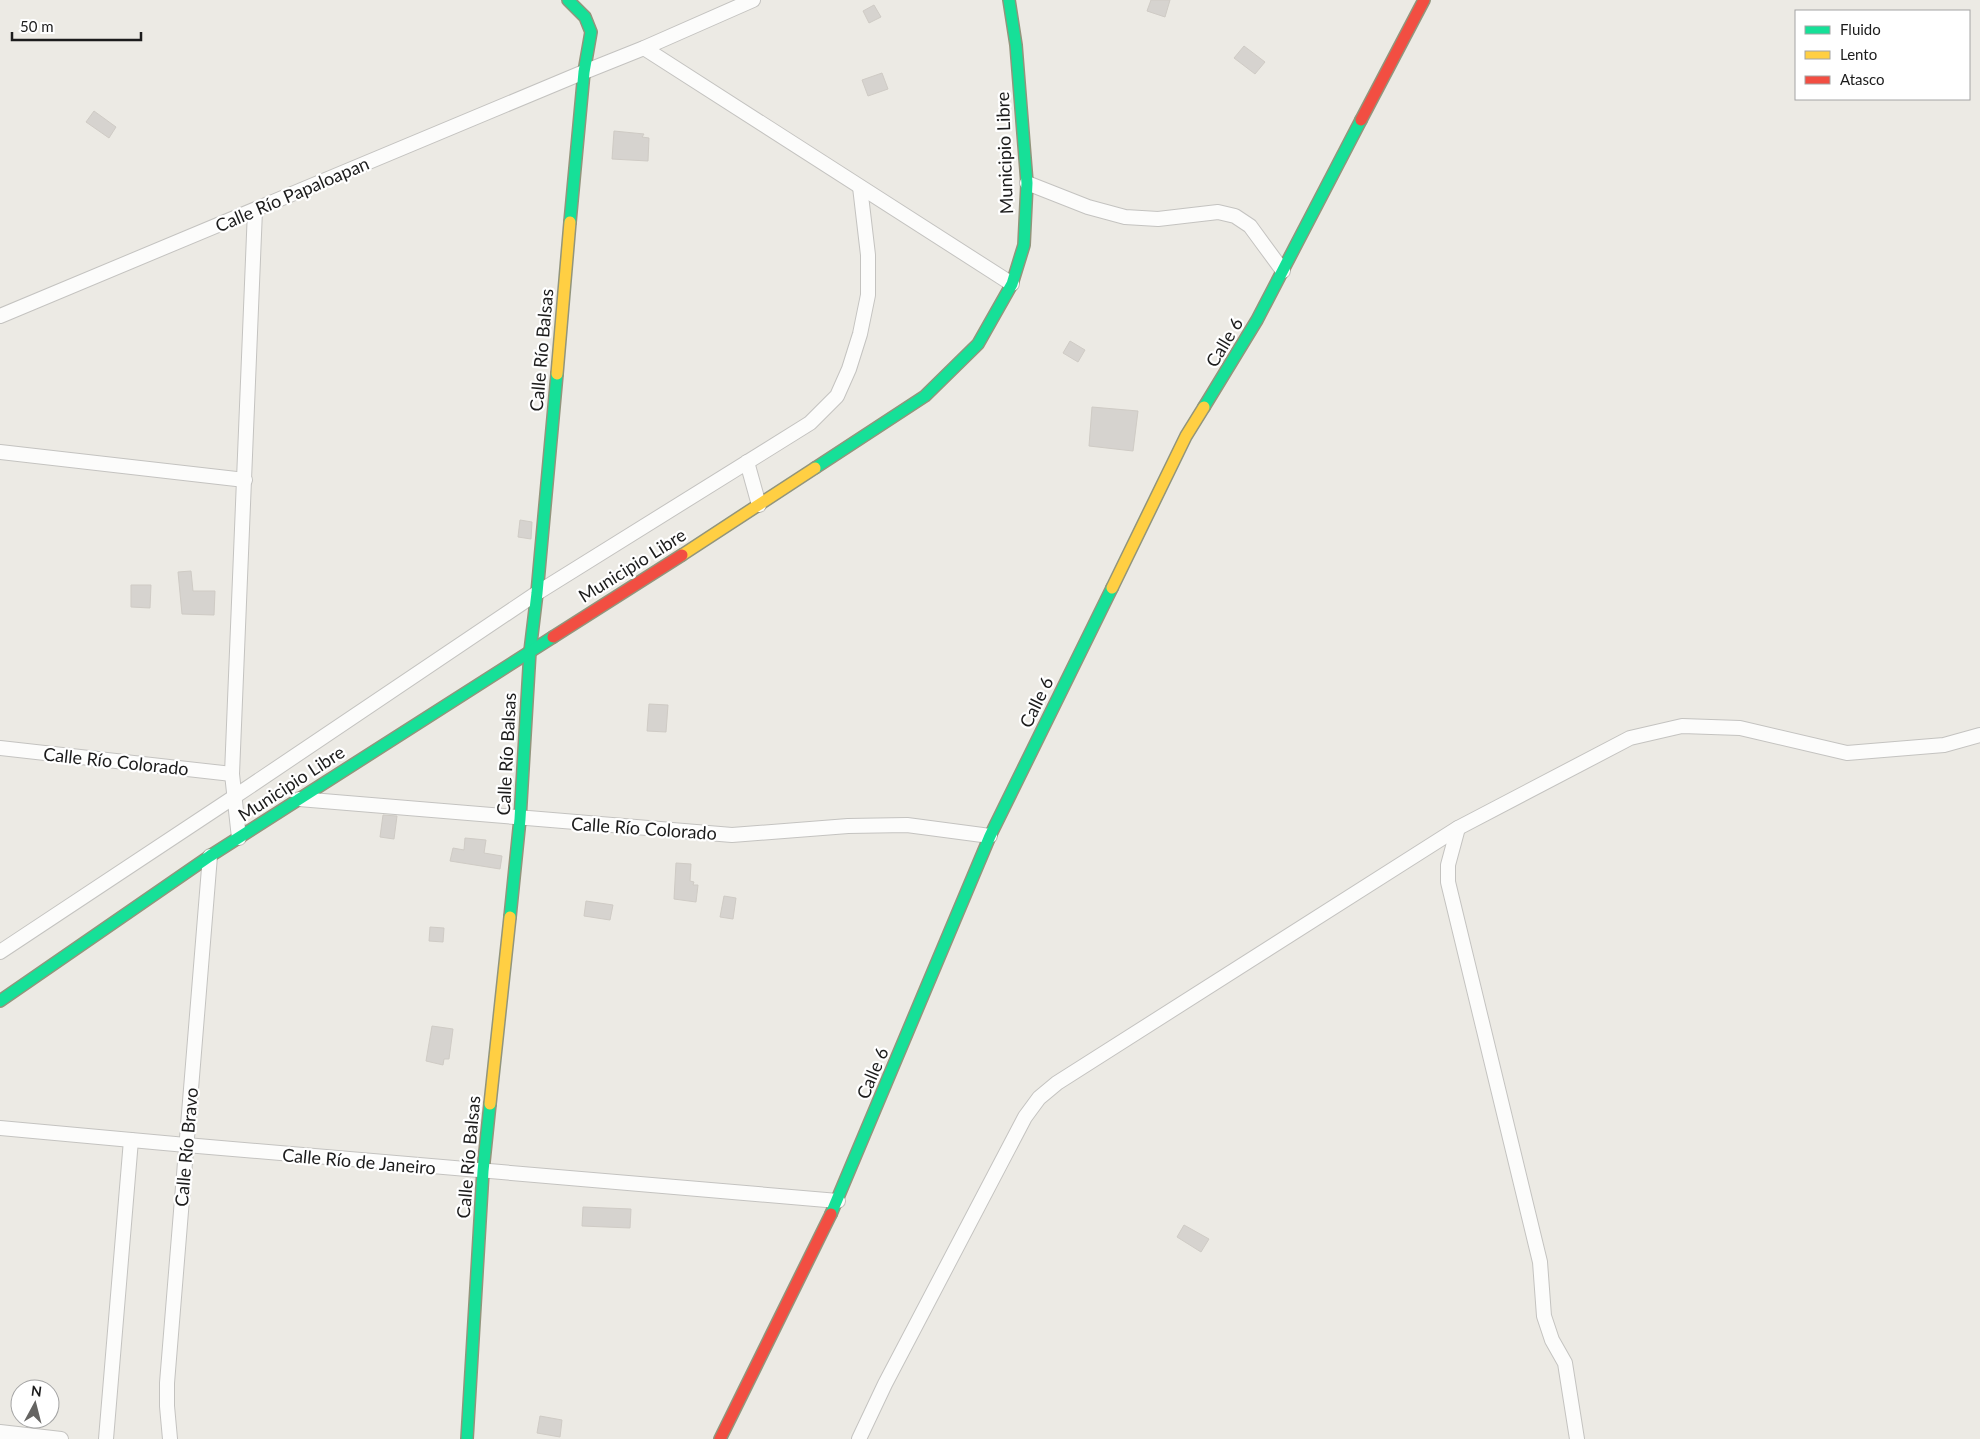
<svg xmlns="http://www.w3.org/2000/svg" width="1980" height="1439" viewBox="0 0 1980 1439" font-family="Lato,sans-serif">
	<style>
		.building { fill: #d6d3cf; stroke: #cfcbc5 }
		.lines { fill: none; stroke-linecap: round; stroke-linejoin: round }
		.street-casing { stroke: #c4c3c0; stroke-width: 16 }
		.fast-casing { stroke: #92957c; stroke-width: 14 }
		.slow-casing { stroke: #92957c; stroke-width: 14 }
		.jam-casing { stroke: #92957c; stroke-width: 14 }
		.street { stroke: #fcfcfb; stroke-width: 14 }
		.fast { stroke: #16e098; stroke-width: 11 }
		.slow { stroke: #ffcf43; stroke-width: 11 }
		.jam { stroke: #f24e42; stroke-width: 11 }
		.labels { text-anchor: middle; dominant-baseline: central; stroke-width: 4.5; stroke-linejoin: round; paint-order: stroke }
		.street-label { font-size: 18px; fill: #1c1c1c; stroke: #fff }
	</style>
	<rect width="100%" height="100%" fill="#eceae4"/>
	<g class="building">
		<path d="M1151,0H1170L1165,17L1147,11Z"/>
		<path d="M874,5L881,17L869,23L863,11Z"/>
		<path d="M1244,46L1265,62L1255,74L1234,58Z"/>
		<path d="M882,73L888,89L868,96L862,80Z"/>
		<path d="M94,111L116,127L109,138L86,122Z"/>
		<path d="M614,131L644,134L642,137L649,138L648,161L612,159Z"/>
		<path d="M1070,341L1085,350L1078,362L1063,353Z"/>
		<path d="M1092,407L1138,411L1133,451L1089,446Z"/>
		<path d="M520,520L532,522L531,539L518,537Z"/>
		<path d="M191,571L193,591H215L214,615L182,614L178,572Z"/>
		<path d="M131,585H151L150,608L131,607Z"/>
		<path d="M649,704L668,705L666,732L647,731Z"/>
		<path d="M383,815L397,816L394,839L380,837Z"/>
		<path d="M465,838L486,840L484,853L502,856L500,869L450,861L453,848L464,850Z"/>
		<path d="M676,863L691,864L690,881L694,882L693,885H698L696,902L674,899Z"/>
		<path d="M724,896L736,898L733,919L720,917Z"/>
		<path d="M586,901L613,905L610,920L584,916Z"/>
		<path d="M430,927L444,928L443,942L429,941Z"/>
		<path d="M432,1026L453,1029L449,1059H444L443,1065L426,1061Z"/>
		<path d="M583,1207L631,1209L630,1228L582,1226Z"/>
		<path d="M1184,1225L1209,1239L1201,1252L1177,1237Z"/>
		<path d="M540,1416L562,1420L560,1437L537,1433Z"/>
	</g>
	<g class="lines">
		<g class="street-casing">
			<g id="street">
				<path d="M644,48L1012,284"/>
				<path d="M1027,183L1088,207L1125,217L1158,219L1218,212L1235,216L1250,226L1283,271"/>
				<path d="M0,316L584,72L644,48L753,0"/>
				<path d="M0,452L245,480"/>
				<path d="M747,462L759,505"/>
				<path d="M0,748L232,774"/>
				<path d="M299,799L732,835L848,826L907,825L990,836"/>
				<path d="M1458,828L1448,865V882L1540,1262L1544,1316L1552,1340L1565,1363L1577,1439"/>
				<path d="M239,838L232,774L255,210"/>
				<path d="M0,952L234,797L537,593L810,423L837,396L849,369L860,334L868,295V255L860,187"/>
				<path d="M0,1128L186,1145L838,1201"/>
				<path d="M0,1432L61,1439"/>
				<path d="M106,1439L131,1140"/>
				<path d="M170,1439L167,1406V1383L210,856"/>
				<path d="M859,1439L885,1384L1025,1117L1039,1098L1057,1083L1458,828L1630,738L1682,726L1740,728L1847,753L1944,745L1980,735"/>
			</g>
		</g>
		<g class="fast-casing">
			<g id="fast">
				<path d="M568,0L585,17L591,32L584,72L570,222"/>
				<path d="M1204,407L1257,320L1361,120"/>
				<path d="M815,468L925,396L978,344L1012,284L1024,245L1027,183L1016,45L1009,0"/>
				<path d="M510,917L520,819L530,651L537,593L557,374"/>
				<path d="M0,1001L210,856L553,637"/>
				<path d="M831,1214L990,836L1112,588"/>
				<path d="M467,1439L483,1171L490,1104"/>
			</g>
		</g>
		<g class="slow-casing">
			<g id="slow">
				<path d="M557,374L570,222"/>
				<path d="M682,555L815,468"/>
				<path d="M1112,588L1186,436L1204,407"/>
				<path d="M490,1104L510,917"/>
			</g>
		</g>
		<g class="jam-casing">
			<g id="jam">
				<path d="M1361,120L1424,0"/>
				<path d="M553,637L682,555"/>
				<path d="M720,1439L831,1214"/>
			</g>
		</g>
		<use href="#street" class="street"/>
		<use href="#fast" class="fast"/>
		<use href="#slow" class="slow"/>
		<use href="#jam" class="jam"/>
	</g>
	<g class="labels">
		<g class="street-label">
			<text transform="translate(1004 153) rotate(-92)">Municipio Libre</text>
			<text transform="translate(292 194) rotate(-23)">Calle Río Papaloapan</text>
			<text transform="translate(1224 342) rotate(-59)">Calle 6</text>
			<text transform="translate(541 350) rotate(-85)">Calle Río Balsas</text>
			<text transform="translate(632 565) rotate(-32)">Municipio Libre</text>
			<text transform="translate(1036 702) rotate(-64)">Calle 6</text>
			<text transform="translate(506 754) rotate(-87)">Calle Río Balsas</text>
			<text transform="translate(116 761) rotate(6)">Calle Río Colorado</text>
			<text transform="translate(291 783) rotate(-33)">Municipio Libre</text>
			<text transform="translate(644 828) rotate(4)">Calle Río Colorado</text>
			<text transform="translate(872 1073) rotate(-67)">Calle 6</text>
			<text transform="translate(186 1147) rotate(-85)">Calle Río Bravo</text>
			<text transform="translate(468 1157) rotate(-85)">Calle Río Balsas</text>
			<text transform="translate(359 1161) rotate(5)">Calle Río de Janeiro</text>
		</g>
	</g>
	<rect x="1795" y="10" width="175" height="90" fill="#ffffff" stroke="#a4a4a4"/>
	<rect x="1805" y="26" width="25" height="8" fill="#16e098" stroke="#a4a4a4"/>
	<text x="1840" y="35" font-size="15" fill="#1c1c1c">Fluido</text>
	<rect x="1805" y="51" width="25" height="8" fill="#ffcf43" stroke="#a4a4a4"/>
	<text x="1840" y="60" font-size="15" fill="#1c1c1c">Lento</text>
	<rect x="1805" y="76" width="25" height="8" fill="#f24e42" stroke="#a4a4a4"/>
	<text x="1840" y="85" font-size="15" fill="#1c1c1c">Atasco</text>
	<g transform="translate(35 1404) rotate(7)"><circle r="24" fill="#ffffff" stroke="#a4a4a4"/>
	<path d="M0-4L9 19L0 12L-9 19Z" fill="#656462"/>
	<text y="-8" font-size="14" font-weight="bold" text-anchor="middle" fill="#1c1c1c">N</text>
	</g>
	<path d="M12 32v8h129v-8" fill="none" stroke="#1c1c1c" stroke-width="2.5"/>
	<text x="20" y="32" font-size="15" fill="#1c1c1c" stroke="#ffffff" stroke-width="4" paint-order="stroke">50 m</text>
</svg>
